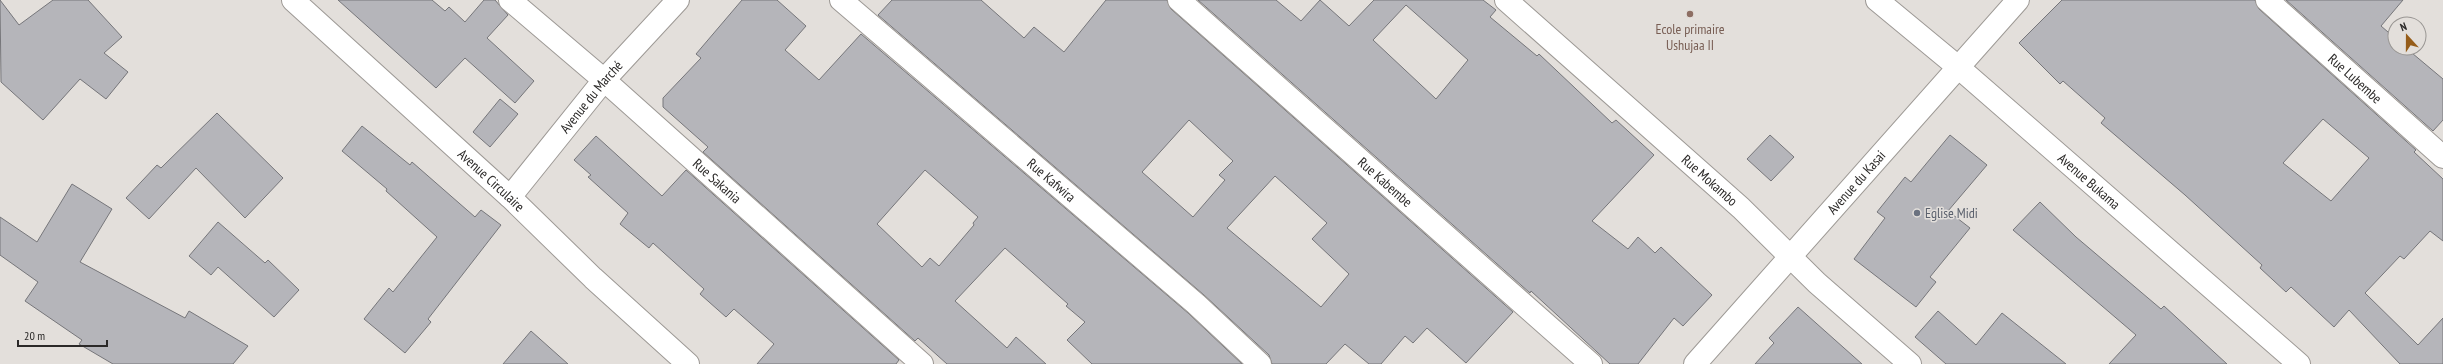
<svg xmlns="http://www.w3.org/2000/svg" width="2443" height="364" viewBox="0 0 2443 364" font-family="'PT Sans Narrow',sans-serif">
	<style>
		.building { fill: #b5b5ba; stroke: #76767a; fill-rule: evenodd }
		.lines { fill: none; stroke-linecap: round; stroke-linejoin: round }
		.minor-casing { stroke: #9d9995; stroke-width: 24 }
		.tertiary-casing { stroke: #9d9995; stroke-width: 24 }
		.minor { stroke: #fff; stroke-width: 22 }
		.tertiary { stroke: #fff; stroke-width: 22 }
		.education-dot { fill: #8d6e63; stroke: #e3dfdb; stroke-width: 1.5 }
		.worship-dot { fill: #6b7280; stroke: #e3dfdb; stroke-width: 1.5 }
		.labels { text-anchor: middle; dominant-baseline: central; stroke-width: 3; stroke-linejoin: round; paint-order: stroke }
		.education-label { font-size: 14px; fill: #785e54; stroke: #e3dfdb }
		.street-label { font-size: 14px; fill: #2b2928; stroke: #e3dfdb }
		.worship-label { font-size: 14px; fill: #5b616d; stroke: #e3dfdb; text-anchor: start }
	</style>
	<rect width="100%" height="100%" fill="#e3dfdb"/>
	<g class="building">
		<path d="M0,0L19,25L53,0H88L122,37L104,53L128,72L106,99L80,79L43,120L1,82Z"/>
		<path d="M338,0H432L445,11L449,7L465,22L484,0H495L508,15L487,38L534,81L515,103L465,58L436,88Z"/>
		<path d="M742,0H777L806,26L785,50L819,80L861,34L1188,313L1242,364H1092L1067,340L1085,322L1066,306L1068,304L1005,248L955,301L1007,348L1016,337L1046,364H947L918,338L915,341L703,152L708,147L663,107V98L701,58L696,54ZM925,170L978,217L973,223L974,225L939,266L930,258L922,267L877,224Z"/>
		<path d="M892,0H981L1024,38L1034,27L1064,52L1106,0H1167L1171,9L1513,312L1466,363L1427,328L1413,343L1405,336L1381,364H1369L1345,344L1326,364H1272L1269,355L1204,295L878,15ZM1189,120L1233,161L1219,175L1225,180L1193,217L1142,172ZM1275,176L1327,223L1312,239L1349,274L1321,307L1227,228Z"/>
		<path d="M1198,0H1276L1301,21L1320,0L1349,26L1374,0H1483L1496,10L1490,17L1537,56L1539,54L1612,123L1616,120L1654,155L1592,221L1628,249L1638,237L1655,253L1661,247L1712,295L1683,326L1674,318L1638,364H1610L1531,291L1530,293ZM1406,5L1468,60L1436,99L1373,40Z"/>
		<path d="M2062,0H2255L2259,9L2416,150L2414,152L2443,179V241L2430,231L2404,259L2400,256L2365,293L2418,345L2443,318V364H2400L2349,310L2334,327L2291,287L2286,292L2260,268L2262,265L2185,195L2101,123L2105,118L2063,81L2060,84L2019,43ZM2323,119L2369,158L2331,201L2283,163Z"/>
		<path d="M2286,0H2403L2381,26L2395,38V48H2406L2443,79V120L2433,131Z"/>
		<path d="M500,99L518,114L490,147L473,132Z"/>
		<path d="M217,113L283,178L245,218L196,168L149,219L126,198L157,165L161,168Z"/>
		<path d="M362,126L410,165L412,162L475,217L481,210L501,225L428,319L431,322L405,353L364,319L389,288L393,292L437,237L386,191L387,189L342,151Z"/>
		<path d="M1770,135L1794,157L1771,181L1747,159Z"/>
		<path d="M1950,135L1987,165L1948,211L1970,228L1930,277L1936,282L1916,307L1854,259L1885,218L1877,212L1905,177L1911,182Z"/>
		<path d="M596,136L662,196L686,170L899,360L896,364H757L774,344L734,309L726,317L700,294L704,289L653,243L649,248L620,224L628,213L588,177L591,175L574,160Z"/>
		<path d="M72,184L112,209L80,262L185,318L189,311L248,346L233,364H113L79,344L82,340L25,301L38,282L0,255V217L37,242Z"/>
		<path d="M2040,202L2076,237L2161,309L2164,306L2227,364H2109L2136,335L2013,230Z"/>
		<path d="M218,222L265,263L268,260L299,290L274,317L218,267L211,275L189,256Z"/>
		<path d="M1798,307L1862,364H1755L1774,343L1769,338Z"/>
		<path d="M1938,311L1976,345L2002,313L2066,364H1946L1915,337Z"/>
		<path d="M531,331L568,364H503Z"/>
	</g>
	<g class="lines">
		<g class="minor-casing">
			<g id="minor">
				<path id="s1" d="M293,0L510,197L593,278L688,364"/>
				<path id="s2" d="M510,0L604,80L922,364"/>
				<path id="s3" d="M841,0L1196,304L1260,364"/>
				<path id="s4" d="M1179,0L1591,364"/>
				<path id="s5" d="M1506,0L1741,208L1817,283L1910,364"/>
				<path id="s6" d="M1877,0L1958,67L2299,364"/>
				<path id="s7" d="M2267,0L2443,157"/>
				<path id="s8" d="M1695,364L2018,0"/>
			</g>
		</g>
		<g class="tertiary-casing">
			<g id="tertiary">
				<path id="s9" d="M510,197L604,80L678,0"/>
			</g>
		</g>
		<use href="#minor" class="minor"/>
		<use href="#tertiary" class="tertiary"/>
	</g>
	<circle class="education-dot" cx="1690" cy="14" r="4"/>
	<circle class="worship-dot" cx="1917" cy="213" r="4"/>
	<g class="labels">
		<g class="education-label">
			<text x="1690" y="29">Ecole primaire<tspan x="1690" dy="16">Ushujaa II</tspan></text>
		</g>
		<g class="street-label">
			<text stroke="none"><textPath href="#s7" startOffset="118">Rue Lubembe</textPath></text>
			<text stroke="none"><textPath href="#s9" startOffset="129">Avenue du Marché</textPath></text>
			<text stroke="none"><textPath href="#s3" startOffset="277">Rue Kafwira</textPath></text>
			<text stroke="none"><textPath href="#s5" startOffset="272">Rue Mokambo</textPath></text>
			<text stroke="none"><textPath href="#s1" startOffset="268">Avenue Circulaire</textPath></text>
			<text stroke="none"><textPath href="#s2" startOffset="275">Rue Sakania</textPath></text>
			<text stroke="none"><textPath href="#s6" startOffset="279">Avenue Bukama</textPath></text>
			<text stroke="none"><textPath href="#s4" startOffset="275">Rue Kabembe</textPath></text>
			<text stroke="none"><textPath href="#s8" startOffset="243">Avenue du Kasai</textPath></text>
		</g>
		<g class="worship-label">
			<text x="1925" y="213">Eglise Midi</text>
		</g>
	</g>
	<g transform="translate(2407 36) rotate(339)"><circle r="19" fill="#e3dfdb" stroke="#999693"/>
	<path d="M0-3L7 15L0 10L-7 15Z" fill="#965d19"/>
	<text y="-6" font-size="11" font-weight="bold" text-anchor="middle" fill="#2b2928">N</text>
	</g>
	<path d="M18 340v6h89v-6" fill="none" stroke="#2b2928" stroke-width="2"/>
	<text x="24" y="340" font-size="12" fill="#2b2928" stroke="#e3dfdb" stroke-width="3" paint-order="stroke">20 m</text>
</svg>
